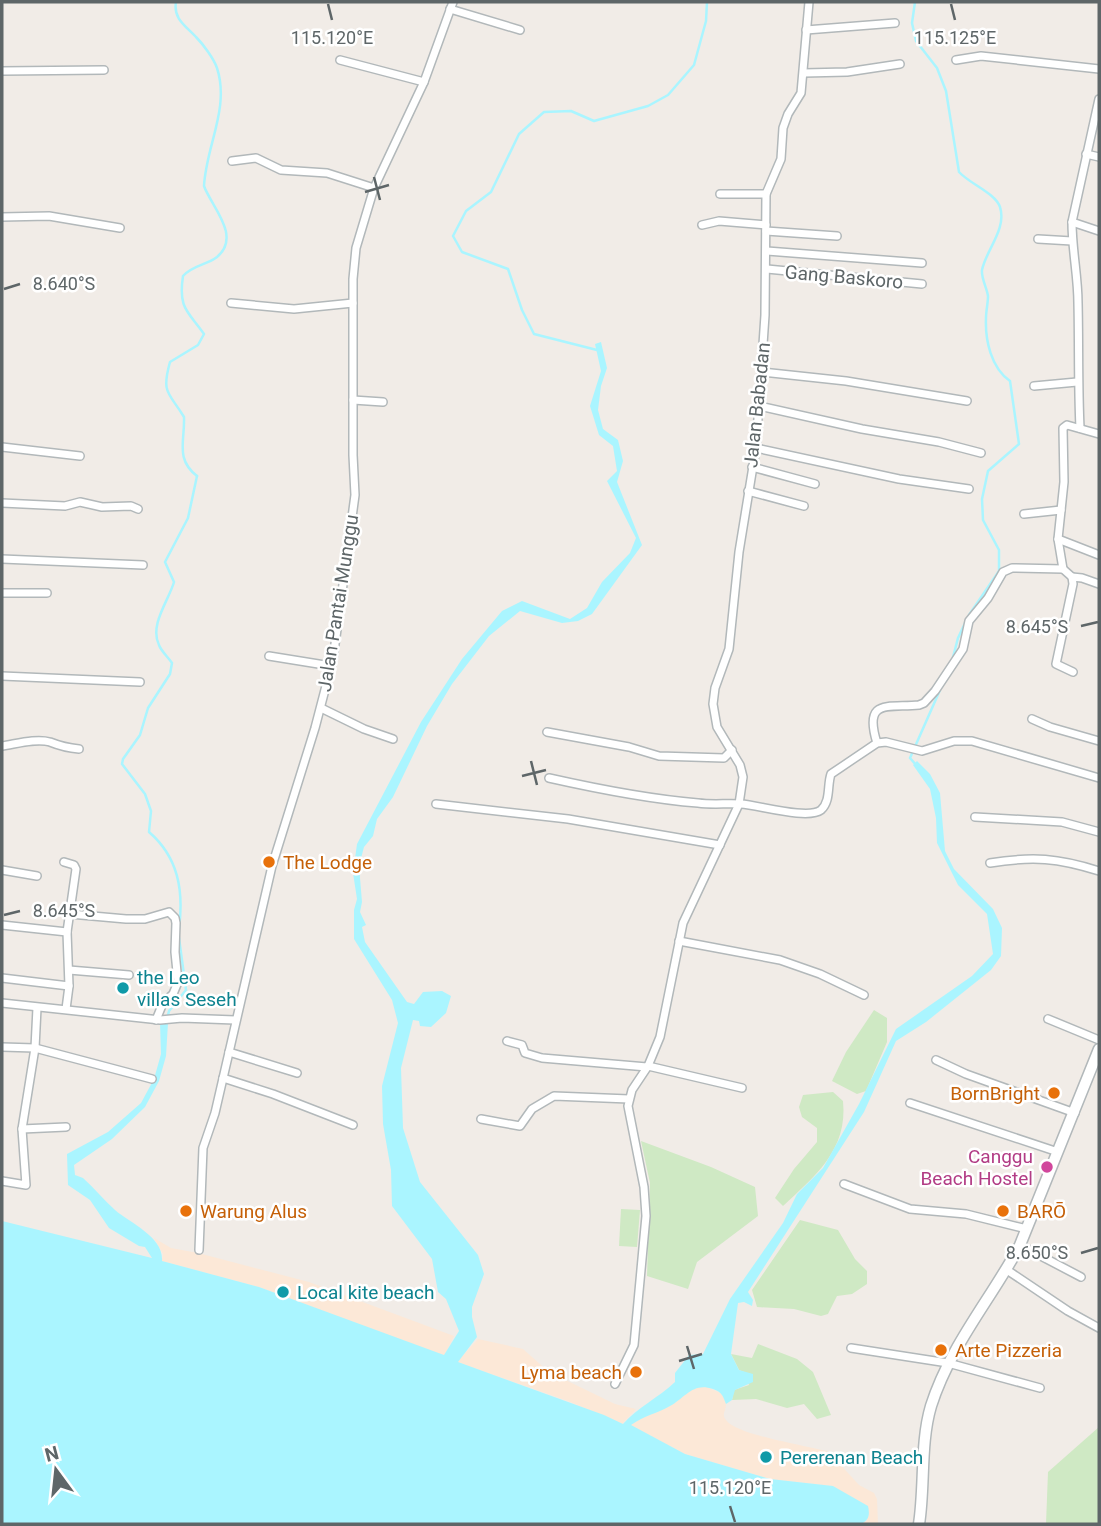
<svg xmlns="http://www.w3.org/2000/svg" width="1101" height="1526" viewBox="0 0 1101 1526" font-family="Roboto,sans-serif">
	<style>
		.green { fill: #cfe9c4 }
		.sand { fill: #fce8d7 }
		.water { fill: #aaf5ff }
		.lines { fill: none; stroke-linecap: round; stroke-linejoin: round }
		.stream { stroke: #aaf5ff; stroke-width: 2.5 }
		.minor-casing { stroke: #b2b8ba; stroke-width: 10 }
		.tertiary-casing { stroke: #b2b8ba; stroke-width: 13 }
		.minor { stroke: #fff; stroke-width: 7 }
		.tertiary { stroke: #fff; stroke-width: 10 }
		.ticks { fill: none; stroke: #5e6668; stroke-width: 2.5 }
		.food-dot { fill: #e8710a; stroke: #fff; stroke-width: 2.5 }
		.culture-dot { fill: #0f9aa8; stroke: #fff; stroke-width: 2.5 }
		.hotel-dot { fill: #d1479c; stroke: #fff; stroke-width: 2.5 }
		.labels { text-anchor: middle; dominant-baseline: central; stroke-width: 5; stroke-linejoin: round; paint-order: stroke }
		.street-label { font-size: 19px; fill: #5e6668; stroke: #fff }
		.food-label { font-size: 19px; fill: #c56008; stroke: #fff; text-anchor: start }
		.culture-label { font-size: 19px; fill: #0d838f; stroke: #fff; text-anchor: start }
		.hotel-label { font-size: 19px; fill: #b23c85; stroke: #fff; text-anchor: end }
		.ticks-label { font-size: 18px; text-anchor: middle; fill: #5e6668; stroke: #fff; stroke-width: 5; stroke-linejoin: round; paint-order: stroke }
	</style>
	<rect width="100%" height="100%" fill="#f1ece7"/>
	<g class="green">
		<path d="M874,1010L887,1018V1042L866,1091L857,1094L832,1081L846,1052Z"/>
		<path d="M833,1092L843,1101C848,1150 815,1176 783,1206L775,1198L794,1169L817,1142V1128L802,1117L799,1107L803,1095Z"/>
		<path d="M641,1141L711,1167L755,1187L758,1216L697,1262L688,1289L647,1276L650,1183Z"/>
		<path d="M621,1209L640,1210L637,1247L619,1246Z"/>
		<path d="M800,1220L838,1230L855,1259L867,1271V1284L852,1294L837,1296L828,1314L821,1316L794,1309L757,1307L752,1290Z"/>
		<path d="M758,1344L797,1359L813,1372L831,1415L817,1419L804,1404L787,1408L756,1399L732,1400L734,1390L749,1385L744,1372L739,1370L731,1354L752,1358Z"/>
		<path d="M1099,1427V1524H1046L1048,1472Z"/>
	</g>
	<g class="sand">
		<path d="M154,1238L171,1248L198,1253L309,1282L454,1336L444,1356L259,1287L162,1261L163,1254Z"/>
		<path d="M478,1339L523,1349L549,1372L615,1404L636,1409L622,1424L568,1401L457,1362Z"/>
		<path d="M704,1386L723,1394C724,1398 726,1401 726,1405C726,1411 721,1414 726,1420C737,1436 813,1446 835,1454L837,1461L859,1485L874,1493L877,1499L878,1524H861L867,1521L833,1486L770,1479L685,1454L630,1425C640,1418 649,1415 660,1410C676,1403 687,1388 704,1386Z"/>
	</g>
	<path class="water" d="M601,342L607,368L601,386L598,410L603,429L618,440L623,461L617,482L642,545L592,614L578,621L562,623L520,611L489,636L452,684L427,726L393,797L377,819L373,836L364,847L359,866L362,902L360,912L366,925L362,927L365,942L407,1002L414,1004L423,992L442,991L451,996L446,1013L431,1027L420,1026L419,1021L413,1020L401,1068L403,1128L420,1182L478,1255L484,1274L472,1307V1317L477,1337L458,1362L604,1415L623,1424C638,1407 658,1398 675,1382V1373L689,1355L703,1354L730,1299L783,1223L797,1194L823,1168L859,1104L896,1029L972,976L993,954L987,914L958,885L937,843L936,818L930,789L913,765L917,761L930,774L940,793L945,851L954,869L993,909L1002,928L1001,956L991,970L926,1022L896,1041L864,1112L748,1292L753,1300L752,1306L744,1302L738,1303L731,1354L739,1370L753,1374V1382L735,1390L732,1400L726,1404C723,1396 722,1392 713,1389C693,1382 686,1397 670,1406C656,1414 645,1415 631,1425L685,1454L770,1479L833,1486L868,1506C870,1515 869,1520 861,1524H2V1221L152,1258L145,1247L139,1246L109,1228L90,1200L68,1185L67,1154L108,1132L141,1103L154,1079L161,1054L160,1022L168,1023L166,1056L159,1081L145,1107L112,1139L74,1165L75,1175L83,1178C94,1188 104,1200 115,1210C130,1223 164,1237 162,1261L259,1287L444,1355L459,1331L446,1299L438,1292L432,1259L392,1206L391,1170L383,1124L382,1086L398,1023L392,1000L354,939V910L357,899L353,873L357,844L421,722L462,659L502,611L522,601L570,619L587,608L602,582L630,553L636,538L607,481L617,471L613,446L599,435L590,406L601,371L595,344Z"/>
	<g class="lines">
		<g class="stream">
			<path d="M176,2C173,19 186,26 196,37C203,44 214,59 217,68C230,108 206,146 204,186C211,206 242,236 217,257C207,265 193,265 183,276C178,309 188,311 204,334L198,345L170,362C161,394 169,392 184,417C185,441 175,459 197,476"/>
			<path d="M915,2L912,23L916,41L937,68L946,91L959,172C970,184 995,193 1000,207C1007,229 986,250 982,270C981,278 987,288 988,296C988,303 986,311 986,318C985,340 991,368 1010,381L1019,444L988,471L982,499L983,520L999,550V571L969,615"/>
			<path d="M597,350L534,334L522,310L508,269L462,252L453,236L466,211L491,192L519,134L544,112L571,111L594,121L648,106L668,95L694,65L706,21L707,2"/>
			<path d="M952,661L958,638L966,621"/>
			<path d="M917,766L910,758L940,690"/>
			<path d="M179,928C184,890 178,857 149,832L151,811L145,794L122,764L123,759L140,735L148,708L170,674L172,663C168,657 161,651 159,645C149,625 169,600 174,582L165,562L188,518L197,476"/>
			<path d="M167,1019L169,1011L186,990L179,938"/>
		</g>
		<g class="minor-casing">
			<g id="minor">
				<path d="M450,9L520,30"/>
				<path d="M806,30L895,23"/>
				<path d="M340,60L424,82"/>
				<path d="M956,60L981,56L1099,69"/>
				<path d="M2,71L104,70"/>
				<path d="M804,73L847,72L900,64"/>
				<path d="M1086,154L1099,157"/>
				<path d="M232,161L256,158L281,170L327,173L374,188"/>
				<path d="M720,194H766"/>
				<path d="M2,217L49,216L120,228"/>
				<path d="M1072,222L1099,231"/>
				<path d="M702,225L719,221L766,225"/>
				<path d="M766,231L837,236"/>
				<path d="M1038,239L1072,241"/>
				<path d="M767,251L922,263"/>
				<path d="M767,269L922,284"/>
				<path d="M231,303L294,309L353,303"/>
				<path d="M762,372L846,381L967,401"/>
				<path d="M1034,386L1077,382"/>
				<path d="M353,400L383,402"/>
				<path d="M759,406L862,429L939,442L981,453"/>
				<path d="M1080,428C1078,386 1079,345 1078,303C1078,276 1072,250 1072,222L1099,99"/>
				<path d="M2,447L80,456"/>
				<path d="M756,448L899,479L969,489"/>
				<path d="M752,467L815,484"/>
				<path d="M748,491L804,506"/>
				<path d="M2,503L65,506L80,502L102,507L131,506L138,509"/>
				<path d="M1024,514L1061,510"/>
				<path d="M1058,539L1099,555"/>
				<path d="M2,559L143,565"/>
				<path d="M1072,577L1082,578L1099,584"/>
				<path d="M2,593H47"/>
				<path d="M269,656L331,666"/>
				<path d="M1073,672L1056,664L1073,584L1072,577L1063,569L1058,539L1064,482L1063,428L1067,425L1099,434"/>
				<path d="M2,676L140,682"/>
				<path d="M321,708L364,729L393,739"/>
				<path d="M1032,719L1050,727L1099,741"/>
				<path d="M547,732L629,747L659,756L724,758L732,750"/>
				<path d="M877,743C863,698 888,708 919,705L924,703L935,691L963,649L969,621L988,598L1003,572L1012,568L1063,569"/>
				<path d="M2,746C16,744 36,738 50,742C60,746 68,748 79,749"/>
				<path d="M549,778C598,789 648,799 698,803C713,805 727,803 741,804C758,805 808,820 821,810C831,801 827,785 831,774L877,743L886,742L922,751L954,741H972L1099,778"/>
				<path d="M436,804L568,819L720,845"/>
				<path d="M975,817L1062,822L1099,832"/>
				<path d="M64,862L74,865L76,869L67,932L69,986L66,1009"/>
				<path d="M990,863C1033,856 1058,858 1099,871"/>
				<path d="M2,870L37,876"/>
				<path d="M70,914L126,919H145L169,912L175,918L176,923L175,952L178,982L173,994L163,1003L156,1020"/>
				<path d="M2,925L67,932"/>
				<path d="M679,941L780,960L820,974L864,995"/>
				<path d="M69,970L129,975"/>
				<path d="M2,978L69,986"/>
				<path d="M2,1003L160,1020L182,1018L235,1020"/>
				<path d="M1048,1019L1099,1040"/>
				<path d="M507,1041L522,1045L525,1053L542,1058L647,1067"/>
				<path d="M2,1047L35,1048L152,1079"/>
				<path d="M229,1052L297,1073"/>
				<path d="M936,1060L966,1074L1075,1113"/>
				<path d="M648,1066L742,1088"/>
				<path d="M223,1078L273,1094L353,1125"/>
				<path d="M910,1103L1058,1152"/>
				<path d="M481,1119L520,1126L532,1109L554,1096L629,1099"/>
				<path d="M22,1129L66,1127"/>
				<path d="M2,1181L26,1185L22,1129L35,1048L37,1008"/>
				<path d="M844,1184L910,1209L966,1214L1027,1229"/>
				<path d="M1020,1245L1081,1277"/>
				<path d="M199,1250L203,1148L215,1113L272,866L315,728L333,659L355,495L353,455V279L356,248L374,188L424,82L453,2"/>
				<path d="M1007,1270L1068,1311L1099,1328"/>
				<path d="M851,1348L948,1363L1040,1388"/>
				<path d="M615,1384L634,1345L646,1216L644,1187L628,1106L632,1090L648,1066L660,1037L683,923L739,804L743,777L740,765L717,727L713,704L715,688L729,649L739,552L756,448L765,315L766,194L781,159L783,128L788,114L801,93L809,2"/>
			</g>
		</g>
		<g class="tertiary-casing">
			<path id="tertiary" d="M919,1524C925,1486 920,1443 931,1406C950,1346 991,1299 1020,1245L1099,1049"/>
		</g>
		<use href="#minor" class="minor"/>
		<use href="#tertiary" class="tertiary"/>
	</g>
	<path class="ticks" d="M328,4L332,20M951,4L955,20M374,177L380,200M365,192L389,185M4,289L20,284M1081,626L1098,622M531,761L537,785M522,776L546,770M4,915L20,911M1081,1253L1098,1248M687,1346L694,1369M679,1361L702,1354M730,1506L735,1522"/>
	<g class="food-dot">
		<circle cx="269" cy="862" r="7"/>
		<circle cx="1054" cy="1093" r="7"/>
		<circle cx="186" cy="1211" r="7"/>
		<circle cx="1003" cy="1211" r="7"/>
		<circle cx="941" cy="1350" r="7"/>
		<circle cx="636" cy="1372" r="7"/>
	</g>
	<g class="culture-dot">
		<circle cx="123" cy="988" r="7"/>
		<circle cx="283" cy="1292" r="7"/>
		<circle cx="766" cy="1457" r="7"/>
	</g>
	<circle class="hotel-dot" cx="1047" cy="1167" r="7"/>
	<g class="labels">
		<g class="street-label">
			<text transform="translate(844 277) rotate(5)">Gang Baskoro</text>
			<text transform="translate(757 405) rotate(-84)">Jalan Babadan</text>
			<text transform="translate(338 603) rotate(-81)">Jalan Pantai Munggu</text>
		</g>
		<g class="food-label">
			<text x="283" y="862">The Lodge</text>
			<text x="1040" y="1093" text-anchor="end">BornBright</text>
			<text x="200" y="1211">Warung Alus</text>
			<text x="1017" y="1211">BARŌ</text>
			<text x="955" y="1350">Arte Pizzeria</text>
			<text x="622" y="1372" text-anchor="end">Lyma beach</text>
		</g>
		<g class="culture-label">
			<text x="137" y="977">the Leo<tspan x="137" dy="22">villas Seseh</tspan></text>
			<text x="297" y="1292">Local kite beach</text>
			<text x="780" y="1457">Pererenan Beach</text>
		</g>
		<g class="hotel-label">
			<text x="1033" y="1156">Canggu<tspan x="1033" dy="22">Beach Hostel</tspan></text>
		</g>
	</g>
	<g class="ticks-label">
		<text x="332" y="44">115.120°E</text>
		<text x="955" y="44">115.125°E</text>
		<text x="64" y="290">8.640°S</text>
		<text x="1037" y="633">8.645°S</text>
		<text x="64" y="917">8.645°S</text>
		<text x="1037" y="1259">8.650°S</text>
		<text x="730" y="1494">115.120°E</text>
	</g>
	<rect width="1101" height="1526" fill="none" stroke="#5e6668" stroke-width="7"/>
	<g transform="translate(56 1470) rotate(345)" stroke="#ffffff" stroke-width="5" paint-order="stroke">
	<path d="M0-5L12 26L0 18L-12 26Z" fill="#5e6668"/>
	<text y="-10" font-size="19" font-weight="bold" text-anchor="middle" fill="#5e6668">N</text>
	</g>
</svg>
